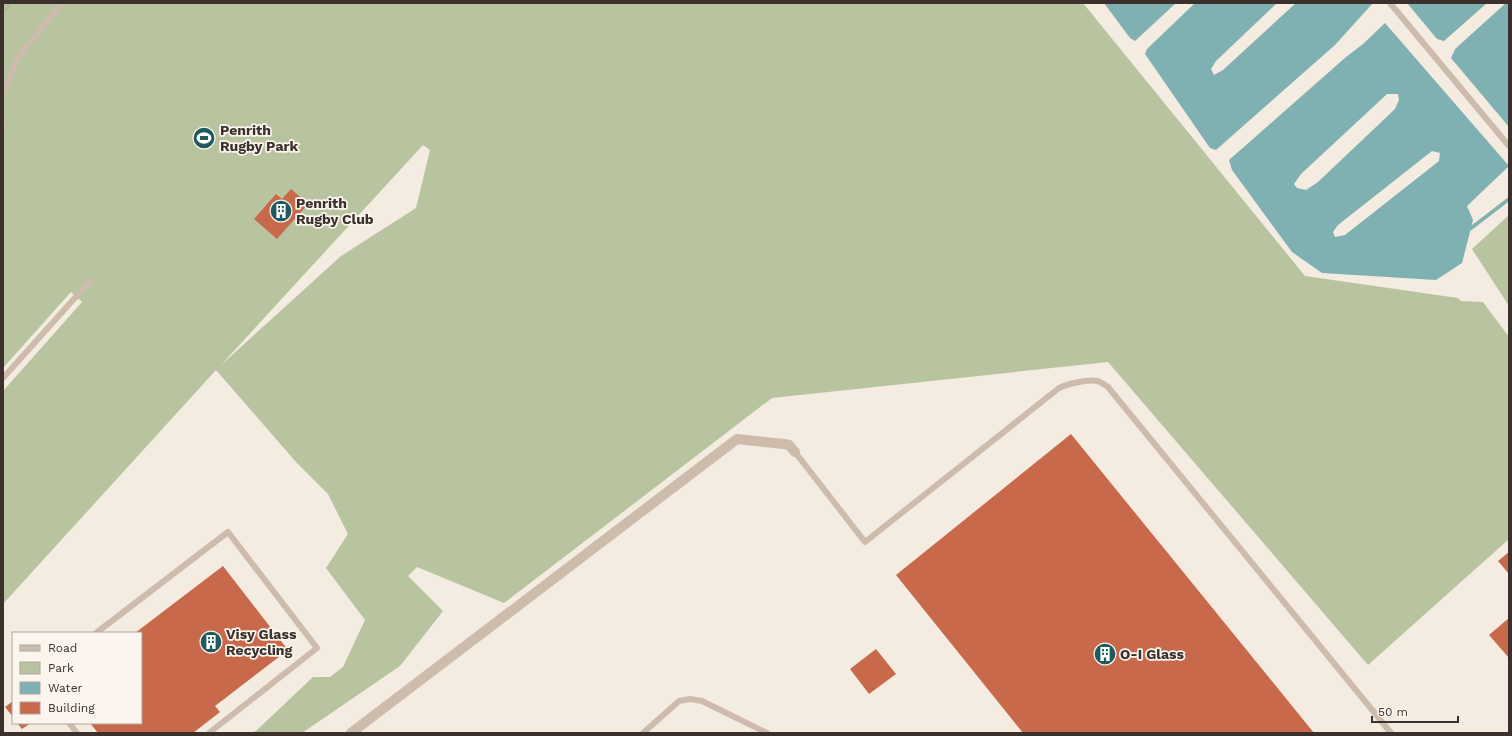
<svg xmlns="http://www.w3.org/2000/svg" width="1512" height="736" viewBox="0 0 1512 736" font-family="'Work Sans',sans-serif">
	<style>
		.green { fill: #b8c4a0; fill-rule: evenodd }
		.water { fill: #7fb0b2; fill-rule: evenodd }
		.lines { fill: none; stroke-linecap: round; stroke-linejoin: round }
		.stream { stroke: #7fb0b2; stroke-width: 3.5 }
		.building { fill: #c8694b }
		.path { stroke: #b9a596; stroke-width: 2; stroke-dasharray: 2 2; stroke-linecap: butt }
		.lane { stroke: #cdbbac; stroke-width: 6 }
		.street { stroke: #cdbbac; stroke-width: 10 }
		.labels { text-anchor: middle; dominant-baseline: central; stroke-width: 3.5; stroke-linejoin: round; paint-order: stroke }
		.poi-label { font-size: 14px; font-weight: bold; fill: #3b302b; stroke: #fbf5ee; text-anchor: start }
	</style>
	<rect width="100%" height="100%" fill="#f4ebe1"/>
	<g class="green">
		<path d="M3,3H1083L1305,276L1458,298L1461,301L1483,302L1509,337V539L1368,665L1108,362L772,398L504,603L417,567L408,576L443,611L400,666L302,733H252L257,730L313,677H330L343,667L365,620L326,568L348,534L328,494L296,462L216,370L3,604V391L82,302L71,292L3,368ZM423,145L430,150L416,208L341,256L221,365Z"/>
		<path d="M1509,215V306L1472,249Z"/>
	</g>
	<g class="water">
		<path d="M1104,3H1176L1135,41L1130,38Z"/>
		<path d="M1195,3H1277L1216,61L1211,69L1214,75L1223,70L1296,3H1373L1335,45L1216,150L1210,148L1145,54L1147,49Z"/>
		<path d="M1407,3H1487L1444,41L1437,39Z"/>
		<path d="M1506,3H1509V127L1451,58L1455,49Z"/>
		<path d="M1385,23L1509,166L1467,206L1473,220L1462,263L1436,280L1322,273L1292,252L1232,170L1229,160L1346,57L1363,44ZM1387,94H1398L1399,100L1395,109L1318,182L1306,190L1297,188L1294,184L1301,174ZM1432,151L1440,153L1439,161L1345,235L1335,237L1333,232L1338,225Z"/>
	</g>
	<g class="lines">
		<path class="stream" d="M1470,229L1509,199"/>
	</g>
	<g class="building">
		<path d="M291,189L308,204L277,239L254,219L276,194L282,199Z"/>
		<path d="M1071,434L1314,733H1023L896,575Z"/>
		<path d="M1509,552V574L1498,561Z"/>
		<path d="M223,566L288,650L215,706L220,712L193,733H98L90,723H141V633H135Z"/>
		<path d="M1509,618V658L1489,635Z"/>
		<path d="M876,649L896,674L869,694L850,669Z"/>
		<path d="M13,701V717L5,707Z"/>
		<path d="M17,723H31L22,729Z"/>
	</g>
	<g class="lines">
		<path class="path" d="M3,13L10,3"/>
		<g class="lane">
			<path d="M1390,3L1509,146"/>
			<path d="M3,95L17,59L62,3"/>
			<path d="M3,118V129"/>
			<path d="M3,378L90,281"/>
			<path d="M795,452L865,542L1059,388C1067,384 1088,379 1097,381C1101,382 1105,385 1108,387L1391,733"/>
			<path d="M96,633L228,532L317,648L209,733"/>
			<path d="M69,723L77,733"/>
			<path d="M643,733L679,701L690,699L702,701L767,733"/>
		</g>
		<path class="street" d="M351,733L737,439L784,444L789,445L795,452"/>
	</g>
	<defs>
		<g id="stadium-disc" transform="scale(1.15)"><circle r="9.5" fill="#1f5a5e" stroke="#fbf5ee"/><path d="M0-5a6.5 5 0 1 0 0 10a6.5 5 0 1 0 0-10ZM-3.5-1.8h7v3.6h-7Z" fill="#fff"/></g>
		<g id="building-disc" transform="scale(1.15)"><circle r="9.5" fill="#1f5a5e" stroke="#fbf5ee"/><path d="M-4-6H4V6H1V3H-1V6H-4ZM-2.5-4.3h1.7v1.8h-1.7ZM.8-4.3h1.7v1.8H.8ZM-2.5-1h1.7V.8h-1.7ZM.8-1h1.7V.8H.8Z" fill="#fff"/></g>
	</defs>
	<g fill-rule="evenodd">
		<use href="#stadium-disc" x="204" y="138"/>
		<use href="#building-disc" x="281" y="211"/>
		<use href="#building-disc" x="211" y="642"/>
		<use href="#building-disc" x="1105" y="654"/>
	</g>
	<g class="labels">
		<g class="poi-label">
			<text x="220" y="130">Penrith<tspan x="220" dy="16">Rugby Park</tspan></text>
			<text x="296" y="203">Penrith<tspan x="296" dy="16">Rugby Club</tspan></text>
			<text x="226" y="634">Visy Glass<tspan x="226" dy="16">Recycling</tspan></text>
			<text x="1120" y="654">O-I Glass</text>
		</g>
	</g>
	<rect width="1512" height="736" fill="none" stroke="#3b302b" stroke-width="8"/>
	<rect x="12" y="632" width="130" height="92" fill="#fbf5ee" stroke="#aea6a0"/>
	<rect x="20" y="645" width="20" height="6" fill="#cdbbac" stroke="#aea6a0"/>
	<text x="48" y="652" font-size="12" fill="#3b302b">Road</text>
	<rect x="20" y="662" width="20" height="12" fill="#b8c4a0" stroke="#aea6a0"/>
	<text x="48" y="672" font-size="12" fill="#3b302b">Park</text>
	<rect x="20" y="682" width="20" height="12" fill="#7fb0b2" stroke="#aea6a0"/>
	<text x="48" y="692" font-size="12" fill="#3b302b">Water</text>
	<rect x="20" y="702" width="20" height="12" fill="#c8694b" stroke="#aea6a0"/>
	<text x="48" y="712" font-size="12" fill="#3b302b">Building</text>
	<path d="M1372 716v6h86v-6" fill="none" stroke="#3b302b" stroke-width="2"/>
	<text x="1378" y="716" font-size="12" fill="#3b302b" stroke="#fbf5ee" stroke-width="3" paint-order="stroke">50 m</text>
</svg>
